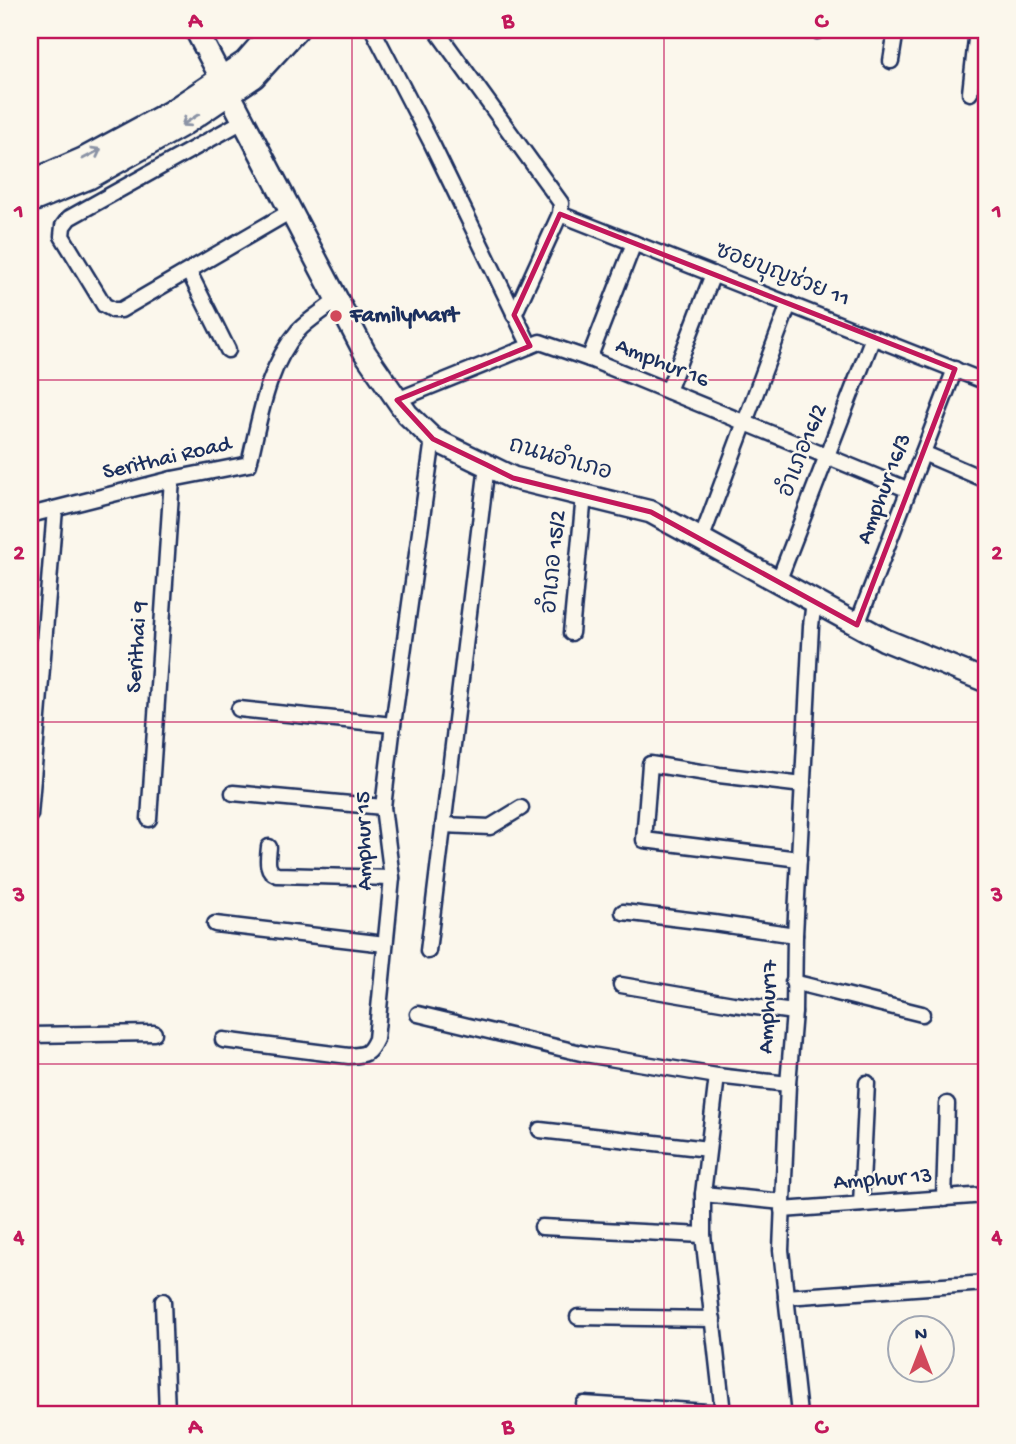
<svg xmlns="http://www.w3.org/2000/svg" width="1016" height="1444" viewBox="0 0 1016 1444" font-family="'Gochi Hand','Playpen Sans Thai',sans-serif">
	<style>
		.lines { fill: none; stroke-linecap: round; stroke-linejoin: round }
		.street-casing { stroke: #1b2f5e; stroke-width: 19 }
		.secondary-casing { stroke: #1b2f5e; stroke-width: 26 }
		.street { stroke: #fbf7ec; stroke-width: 14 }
		.secondary { stroke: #fbf7ec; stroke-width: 21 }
		.oneway { stroke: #8b93a5 }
		.marked { fill: none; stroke: #c2185b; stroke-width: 5; stroke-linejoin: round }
		.grid { fill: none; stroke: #c2185b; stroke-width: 2; stroke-opacity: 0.55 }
		.poi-dot { fill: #d1495b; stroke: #fbf7ec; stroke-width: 2.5 }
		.labels { text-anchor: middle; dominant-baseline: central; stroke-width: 5; stroke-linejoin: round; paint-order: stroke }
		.street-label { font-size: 23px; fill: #1b2f5e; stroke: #fbf7ec }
		.poi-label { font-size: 23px; font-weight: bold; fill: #1b2f5e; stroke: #fbf7ec; text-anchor: start }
		.neatline { fill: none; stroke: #c2185b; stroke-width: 2.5 }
		.grid-label { font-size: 23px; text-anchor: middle; font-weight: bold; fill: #c2185b }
	</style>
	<rect width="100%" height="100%" fill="#fbf7ec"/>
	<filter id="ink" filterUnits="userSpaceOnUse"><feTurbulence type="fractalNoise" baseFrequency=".0143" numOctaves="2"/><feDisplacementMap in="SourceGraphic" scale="14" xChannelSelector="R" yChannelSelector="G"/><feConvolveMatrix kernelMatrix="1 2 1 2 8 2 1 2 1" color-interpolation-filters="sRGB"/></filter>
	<g filter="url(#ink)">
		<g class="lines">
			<g class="street-casing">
				<g id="street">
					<path d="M373,30L432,144L530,346"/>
					<path d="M436,30L561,203L560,214L514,315"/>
					<path d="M817,31V30"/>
					<path d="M891,61L896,30"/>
					<path d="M970,93L977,30"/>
					<path d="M243,121L69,218L63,226L62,236L104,305L113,310H121L291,211"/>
					<path d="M560,214L986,382"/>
					<path d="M189,272L228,350"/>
					<path d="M589,359L634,243"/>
					<path d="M668,391L713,274"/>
					<path d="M397,400L540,342L592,360L909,490"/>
					<path d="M923,453L986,480"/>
					<path d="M30,515L172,479L249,464C260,418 266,369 298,331C309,319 325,310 337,300"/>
					<path d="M701,540L789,304"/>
					<path d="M778,582L873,337"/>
					<path d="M857,625L955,369"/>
					<path d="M571,633L584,495"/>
					<path d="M239,709L393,725"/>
					<path d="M233,793L383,807"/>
					<path d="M30,815L55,509"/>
					<path d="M149,819L172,479"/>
					<path d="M443,825L490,827L521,808"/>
					<path d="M269,847C268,858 265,871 277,875L392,878"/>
					<path d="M799,859L644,840L650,764L719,775L803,785"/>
					<path d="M623,912L714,923L795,935"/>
					<path d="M215,924L385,944"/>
					<path d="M428,951L487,465"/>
					<path d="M793,982L922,1014"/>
					<path d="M621,985L733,1004L794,1012"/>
					<path d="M418,1014L585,1054L717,1076L788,1084"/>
					<path d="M30,1035L154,1033"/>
					<path d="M223,1040L349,1056C366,1055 369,1054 376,1039L392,878L383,807L393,725L433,439"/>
					<path d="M717,1076L703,1194V1235L723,1413"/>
					<path d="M540,1130L708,1149"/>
					<path d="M703,1194L783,1202"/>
					<path d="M944,1199L947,1104"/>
					<path d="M861,1204L867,1083"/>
					<path d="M782,1210L986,1195"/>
					<path d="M542,1227L703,1235"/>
					<path d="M786,1297L986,1283"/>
					<path d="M163,1301L167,1414"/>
					<path d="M578,1317L713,1319"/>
					<path d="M584,1404L738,1414"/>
					<path d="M799,1414L781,1250L788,1084L794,1012L795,935L811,626L814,601"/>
				</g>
			</g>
			<g class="secondary-casing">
				<g id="secondary">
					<path d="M196,30L365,353L407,414L433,439L513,478L651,512L885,640L986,681"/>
					<path d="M30,182L83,159L170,112L245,62L273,30"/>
					<path d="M30,202L89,178L183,125L254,77L297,30"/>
				</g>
			</g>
			<use href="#street" class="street"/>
			<use href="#secondary" class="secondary"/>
		</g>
		<defs><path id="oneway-shaft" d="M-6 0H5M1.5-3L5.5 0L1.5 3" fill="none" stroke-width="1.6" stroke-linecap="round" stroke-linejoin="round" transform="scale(1.75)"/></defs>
		<g class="oneway">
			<use href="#oneway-shaft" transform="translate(190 120) rotate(147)"/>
			<use href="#oneway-shaft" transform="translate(92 154) rotate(-28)"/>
		</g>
	</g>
	<path class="marked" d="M560,214L955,369L857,625L651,512L513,478L487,465L433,439L397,400L530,346L514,315Z"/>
	<path class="grid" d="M352,30V1414M664,30V1414M30,380H986M30,722H986M30,1064H986"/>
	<circle class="poi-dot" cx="336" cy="316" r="7"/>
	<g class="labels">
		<g class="street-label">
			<text transform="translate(782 276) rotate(21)">ซอยบุญช่วย 11</text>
			<text transform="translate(662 364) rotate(22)">Amphur 16</text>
			<text transform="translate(804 451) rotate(-69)">อำเภอ16/2</text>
			<text transform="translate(167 459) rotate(-13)">Serithai Road</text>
			<text transform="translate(560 460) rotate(16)">ถนนอำเภอ</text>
			<text transform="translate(885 489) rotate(-69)">Amphur 16/3</text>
			<text transform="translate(555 562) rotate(-85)">อำเภอ 15/2</text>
			<text transform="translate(138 647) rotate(-86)">Serithai 9</text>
			<text transform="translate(365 841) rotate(-91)">Amphur 15</text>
			<text transform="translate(769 1007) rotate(-87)">Amphur17</text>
			<text transform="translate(883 1180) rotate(-4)">Amphur 13</text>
		</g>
		<g class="poi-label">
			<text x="350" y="316">FamilyMart</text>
		</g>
	</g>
	<rect width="1016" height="1444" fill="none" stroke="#fbf7ec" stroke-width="77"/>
	<g transform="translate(921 1349)"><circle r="33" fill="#fbf7ec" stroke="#a1a7b3" stroke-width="2"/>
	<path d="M0-5L12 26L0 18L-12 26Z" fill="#d1495b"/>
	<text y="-10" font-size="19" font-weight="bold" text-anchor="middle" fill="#1b2f5e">N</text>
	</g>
	<rect x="38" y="38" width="940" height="1368" class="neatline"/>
	<g class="grid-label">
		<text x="195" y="27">A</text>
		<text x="508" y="27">B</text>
		<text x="821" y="27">C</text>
		<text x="19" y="217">1</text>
		<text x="997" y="217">1</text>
		<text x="19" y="559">2</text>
		<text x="997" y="559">2</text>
		<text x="19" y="901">3</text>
		<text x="997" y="901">3</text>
		<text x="19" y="1243">4</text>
		<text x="997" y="1243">4</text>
		<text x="195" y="1433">A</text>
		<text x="508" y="1433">B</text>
		<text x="821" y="1433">C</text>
	</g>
</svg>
